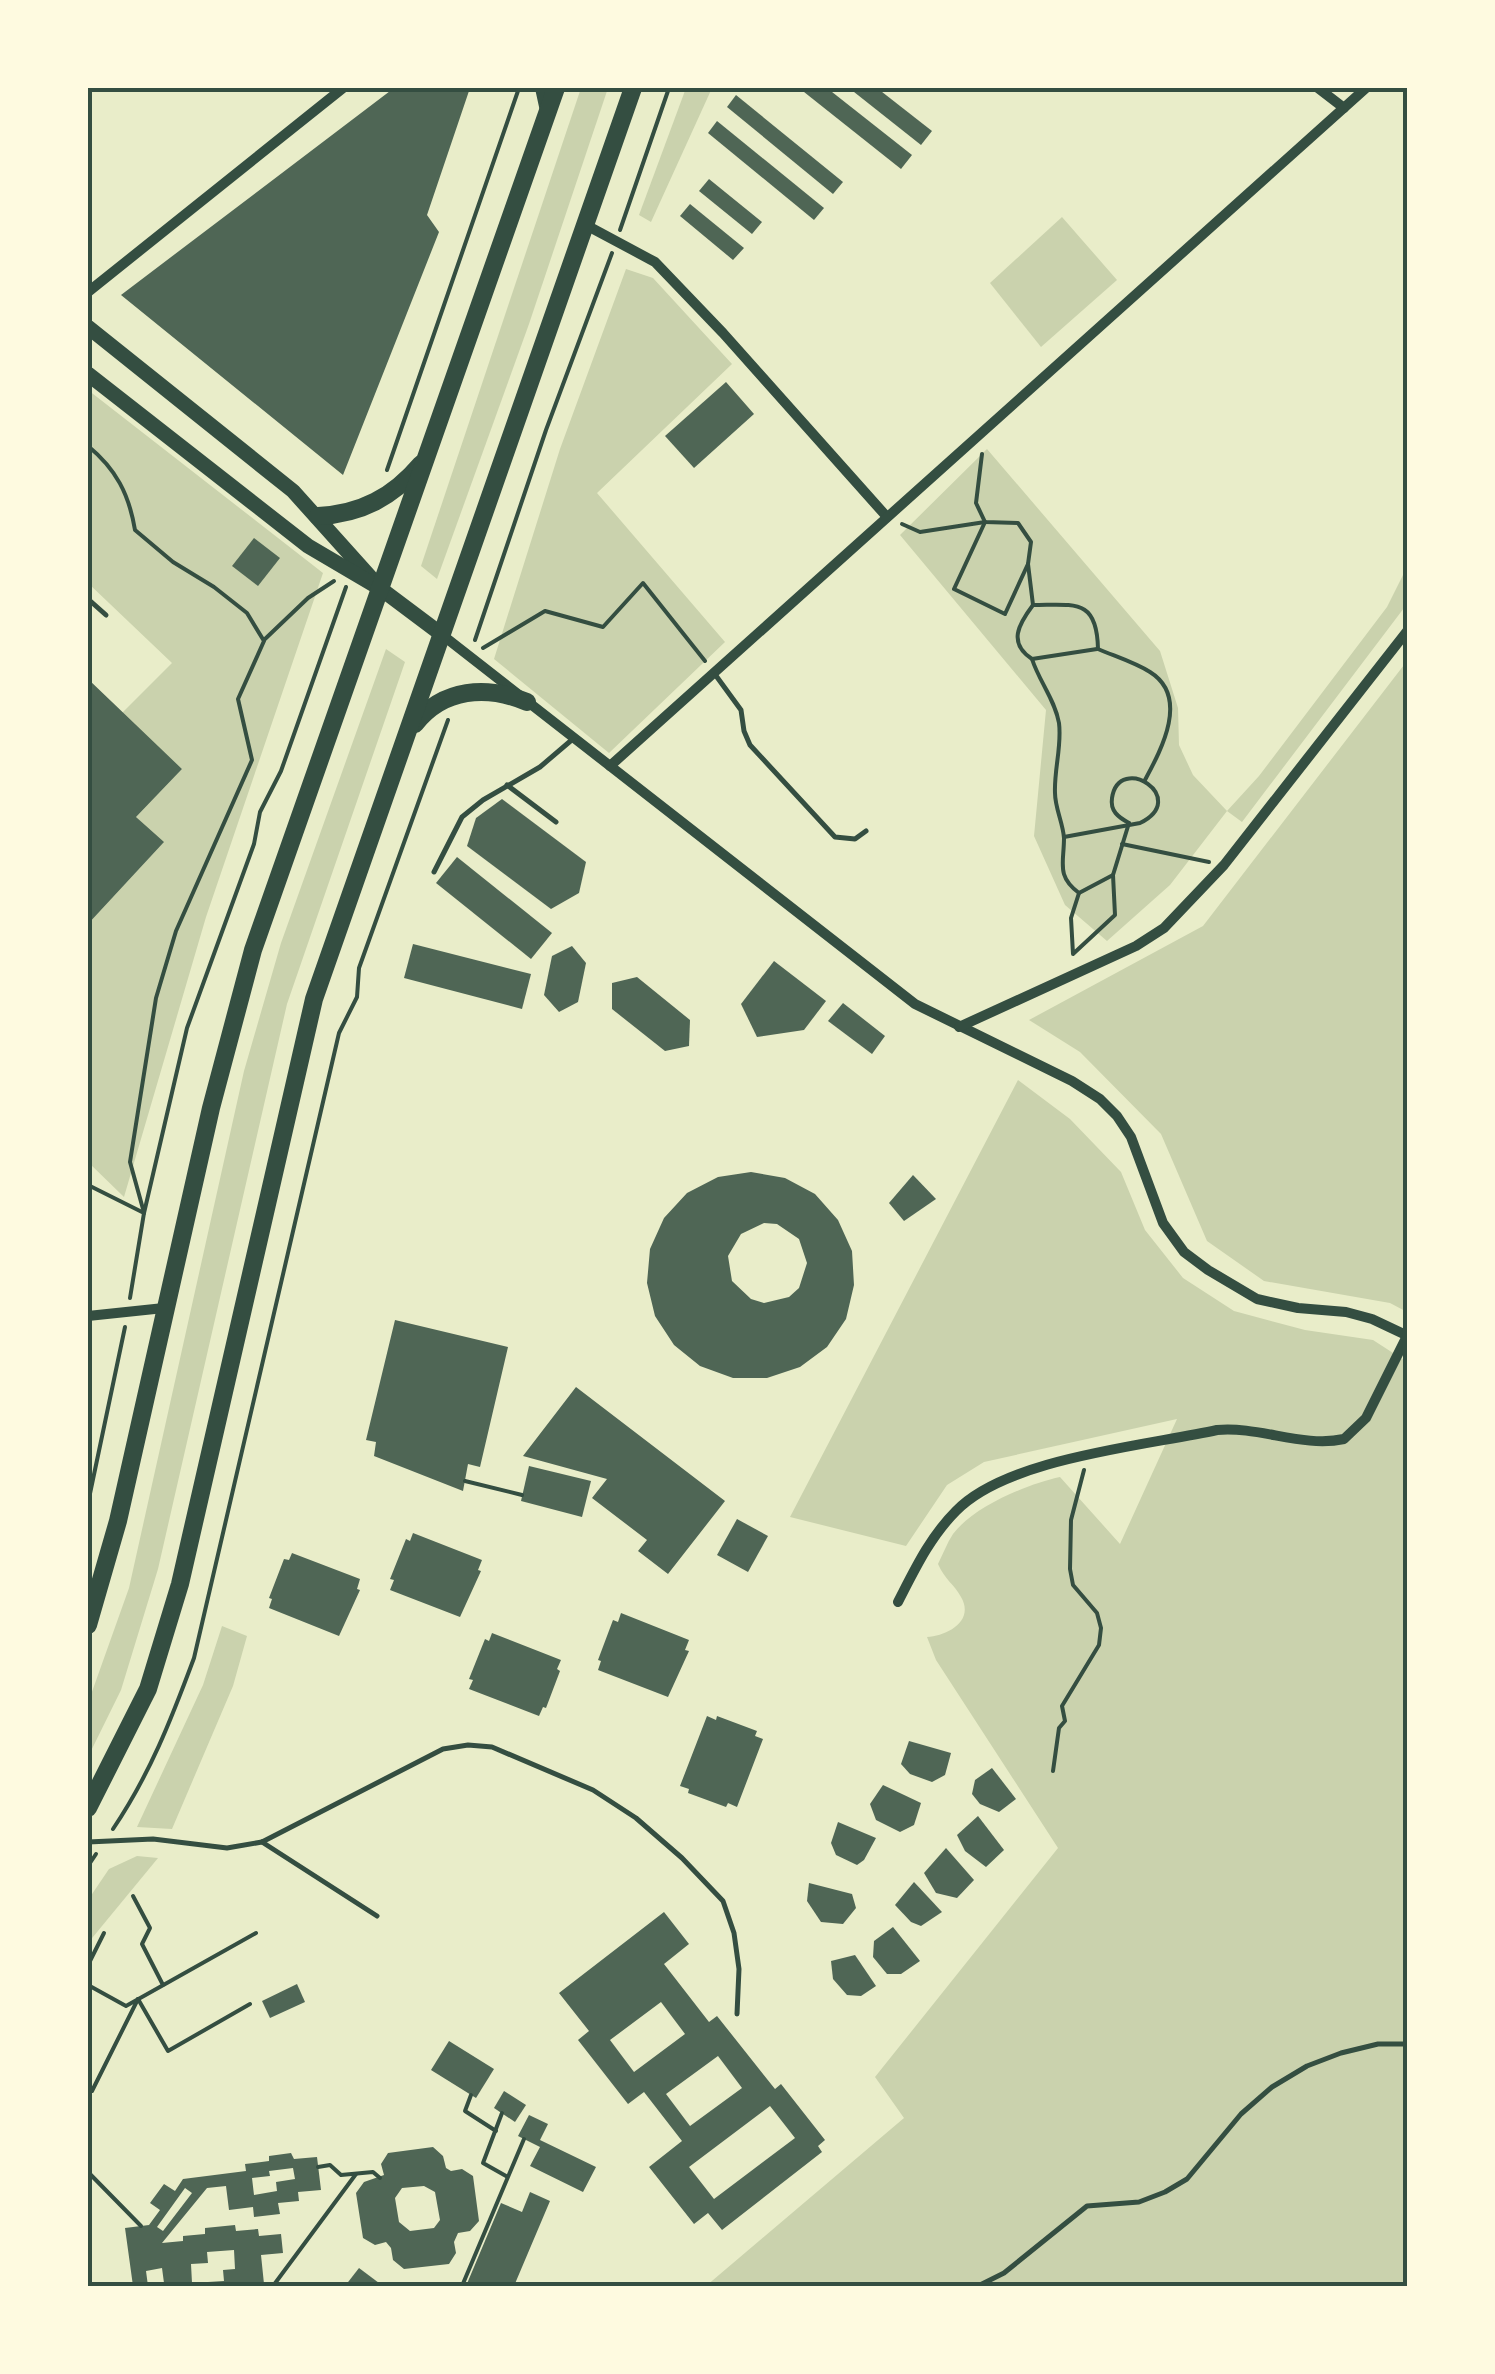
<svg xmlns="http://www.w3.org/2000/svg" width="1495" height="2374" viewBox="0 0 1495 2374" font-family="'Alegreya Sans',sans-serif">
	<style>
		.green { fill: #cad2ad }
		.building { fill: #4f6655; fill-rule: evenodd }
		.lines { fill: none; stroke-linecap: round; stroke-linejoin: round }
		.path { stroke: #344e41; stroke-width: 4 }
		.service { stroke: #344e41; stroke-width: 5 }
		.minor { stroke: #344e41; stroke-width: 10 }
		.secondary { stroke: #344e41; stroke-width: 15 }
		.trunk { stroke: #344e41; stroke-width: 18 }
		.neatline { fill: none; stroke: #344e41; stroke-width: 4 }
	</style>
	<rect width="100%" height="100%" fill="#e9edc9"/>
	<g class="green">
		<path d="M581,88H608L529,324L437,579L421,566Z"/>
		<path d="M686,88H712L651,222L639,215Z"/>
		<path d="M1062,217L1117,280L1041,347L990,283Z"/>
		<path d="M626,269L653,278L732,364L597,493L725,642L609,753L494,659L560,449Z"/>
		<path d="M88,390L323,573L206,917L124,1197L88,1162V924L163,843L136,817L182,769L122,713L172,663L88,583Z"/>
		<path d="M987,449L1160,651L1178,708L1179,745L1193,775L1227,811L1259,776L1387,607L1407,567V604L1242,822L1227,811L1170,885L1107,941L1065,905L1034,836L1046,710L900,535Z"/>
		<path d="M386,649L405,662L287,1004L158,1569L121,1690L88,1757V1703L129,1588L244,1071L281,943Z"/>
		<path d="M1407,661V1312L1390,1303L1264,1281L1207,1241L1161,1134L1080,1052L1029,1020L1203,926Z"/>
		<path d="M1018,1080L1070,1119L1121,1172L1145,1230L1183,1278L1234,1311L1305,1330L1373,1340L1407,1362V2286H706L904,2118L875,2077L1058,1848L936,1660L927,1637C947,1636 975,1621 961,1597C954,1584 945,1580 938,1564C943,1554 947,1543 953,1534C974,1506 1028,1484 1060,1477L1120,1544L1177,1419L984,1462L947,1485L906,1546L790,1517Z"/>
		<path d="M222,1626L247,1636L233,1686L172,1829L137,1827L203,1685Z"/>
		<path d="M137,1856L158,1858L88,1943V1900L109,1869Z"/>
	</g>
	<g class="building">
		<path d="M394,88H470L427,215L439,232L343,475L121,295Z"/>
		<path d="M799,88H827L912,155L901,169Z"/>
		<path d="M849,88H877L932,131L921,145Z"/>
		<path d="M736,95L843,182L833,194L727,107Z"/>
		<path d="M717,121L824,208L814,220L708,133Z"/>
		<path d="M709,179L762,222L752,234L699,191Z"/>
		<path d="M690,204L744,248L733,260L680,216Z"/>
		<path d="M726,382L754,414L694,468L665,436Z"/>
		<path d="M254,538L280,558L258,586L232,566Z"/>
		<path d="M88,679L182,769L136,817L164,842L88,924Z"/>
		<path d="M502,799L586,862L579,893L551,909L467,846L476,818Z"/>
		<path d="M457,857L552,933L531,959L436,883Z"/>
		<path d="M413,944L531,974L522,1009L404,978Z"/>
		<path d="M572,946L586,963L578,1002L559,1012L544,995L552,956Z"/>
		<path d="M774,961L826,1001L804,1030L757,1037L741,1004Z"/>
		<path d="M637,977L690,1020L689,1046L665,1051L612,1009V983Z"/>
		<path d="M843,1003L885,1036L872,1054L828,1021Z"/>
		<path d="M751,1172L785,1178L815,1194L838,1220L852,1251L854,1285L846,1319L827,1347L800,1367L767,1378H733L700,1366L674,1345L655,1316L647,1283L650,1249L664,1218L687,1193L718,1177ZM764,1223L777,1224L799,1239L807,1263L799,1288L789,1297L764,1303L751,1299L732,1281L728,1256L741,1234Z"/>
		<path d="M913,1175L936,1199L904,1221L889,1203Z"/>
		<path d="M395,1320L508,1347L480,1467L468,1464L463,1491L374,1456L376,1442L366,1440Z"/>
		<path d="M576,1387L725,1501L668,1574L638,1551L647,1540L592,1498L607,1479L523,1456Z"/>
		<path d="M529,1466L591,1481L582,1517L521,1501Z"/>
		<path d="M737,1519L768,1536L748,1572L717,1555Z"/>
		<path d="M413,1533L482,1560L478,1570L481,1571L460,1617L390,1590L394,1580L390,1579L406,1539L410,1541Z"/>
		<path d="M292,1553L360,1579L357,1589L360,1590L339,1636L269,1608L272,1599L269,1598L284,1559L289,1560Z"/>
		<path d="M621,1613L689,1640L685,1650L689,1651L668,1697L598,1670L601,1661L598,1660L613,1620L618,1622Z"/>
		<path d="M492,1633L561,1660L557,1669L560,1671L546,1708L543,1707L539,1716L469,1689L473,1680L469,1679L485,1639L489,1641Z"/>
		<path d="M707,1716L716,1720L717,1716L757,1731L755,1736L763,1739L737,1807L728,1803L726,1807L688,1793L689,1789L680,1786Z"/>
		<path d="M909,1741L951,1753L945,1775L932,1782L910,1774L901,1764Z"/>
		<path d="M992,1768L1016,1799L999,1812L980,1804L972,1794L975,1780Z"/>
		<path d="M883,1785L921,1803L914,1825L900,1832L876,1820L870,1804Z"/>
		<path d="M978,1816L1004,1850L986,1867L965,1851L957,1835Z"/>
		<path d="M838,1822L876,1838L864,1860L857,1865L836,1855L831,1843Z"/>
		<path d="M946,1848L974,1880L957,1898L936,1893L924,1873Z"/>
		<path d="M914,1882L942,1912L921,1926L911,1922L895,1905Z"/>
		<path d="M809,1883L852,1894L856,1908L843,1924L821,1922L807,1901Z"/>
		<path d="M664,1912L689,1944L664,1964L709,2022L717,2016L775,2089L781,2084L825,2140L818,2146L822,2152L722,2230L708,2213L694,2224L649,2167L682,2141L644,2092L628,2104L578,2040L589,2031L559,1993ZM661,2002L685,2034L634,2072L610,2040ZM718,2056L742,2088L690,2126L666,2094ZM770,2106L795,2138L714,2199L689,2167Z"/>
		<path d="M893,1927L920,1961L901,1974H887L873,1957L874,1941Z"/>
		<path d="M855,1955L876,1986L861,1996L847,1995L833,1979L831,1961Z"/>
		<path d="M297,1984L305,2002L270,2018L262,2001Z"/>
		<path d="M449,2041L494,2069L476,2098L431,2070Z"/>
		<path d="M504,2091L526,2105L515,2122L494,2108Z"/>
		<path d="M529,2115L548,2124L540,2140L596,2167L583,2192L530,2166L540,2147L518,2136Z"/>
		<path d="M433,2147L443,2156L446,2168L451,2171L462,2169L473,2176L479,2221L470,2231L458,2233L454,2242L456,2253L449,2264L404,2269L393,2260L391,2248L386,2242L375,2245L363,2238L356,2193L364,2182L384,2175L381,2164L388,2153ZM424,2186L435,2192L440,2220L434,2228L410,2231L399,2222L395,2198L402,2188Z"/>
		<path d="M291,2153L294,2159L317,2157L321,2190L298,2192L299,2201L278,2203L280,2214L254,2217L253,2207L229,2210L226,2186L207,2188L162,2243L183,2241V2236L205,2234V2228L235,2225L236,2231L258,2229L259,2236L281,2234L283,2253L261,2255L264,2284L154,2286L164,2283L162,2268L146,2271L148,2286H133L125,2228L149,2225L160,2210L150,2203L164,2184L175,2191L183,2179L246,2171L245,2164L269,2161V2156ZM293,2168L295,2179L276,2182L277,2191L254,2195L252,2178L270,2176L269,2171ZM185,2188L192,2193L163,2231L157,2227ZM234,2250L235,2269L223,2270L224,2281L192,2283L191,2264L208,2263L207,2252Z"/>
		<path d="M530,2192L550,2201L514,2286H466L501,2203L522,2212Z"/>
		<path d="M359,2268L383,2286H345Z"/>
	</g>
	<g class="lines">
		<g class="path">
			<path d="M620,230L669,88"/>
			<path d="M88,446C116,469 129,494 135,530L173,562L214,587L247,613L264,641L238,699L252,760L176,931L156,998L130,1162L143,1209"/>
			<path d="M982,454L976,503L985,522L1018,523L1031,542L1028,564L1033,605C1075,605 1097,598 1098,649C1114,656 1134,662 1150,672C1190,697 1161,750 1145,780"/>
			<path d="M387,470L519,88"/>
			<path d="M985,522L954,589L1005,614L1028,564"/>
			<path d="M902,524L920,532L985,522"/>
			<path d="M1033,605C1018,625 1008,643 1032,659C1039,681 1055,700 1059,723C1062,746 1054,769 1055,793C1055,808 1063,823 1064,838C1064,863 1056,876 1079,893L1071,918L1073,954L1115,915L1113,875L1129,823"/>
			<path d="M265,639L308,598L334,581"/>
			<path d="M475,640L546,430L612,253"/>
			<path d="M483,648L545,611L603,627L643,583L705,661"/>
			<path d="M1032,659L1097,649"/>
			<path d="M1064,837L1140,823C1191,798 1119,752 1112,798C1110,811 1118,817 1129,823"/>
			<path d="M1122,844L1209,862"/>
			<path d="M1079,893L1113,875"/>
			<path d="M88,1185L144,1213"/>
			<path d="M130,1298L144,1213L187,1028L254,844L260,812L281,771L346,587"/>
			<path d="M465,1481L522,1495"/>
			<path d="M88,1503L125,1327"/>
			<path d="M1053,1771L1059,1728L1065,1721L1062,1706L1099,1645L1101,1628L1097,1613L1073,1585L1070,1569L1071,1520L1084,1470"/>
			<path d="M113,1829C150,1774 171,1720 194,1658L339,1033L357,997L359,968L448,720"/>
			<path d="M88,1866L96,1854"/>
			<path d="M133,1896L150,1928L142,1944L163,1985"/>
			<path d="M88,1965L104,1933"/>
			<path d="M88,1985L126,2006L256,1933"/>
			<path d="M138,1999L168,2051L250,2004"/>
			<path d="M92,2091L138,1999"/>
			<path d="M471,2095L465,2111L496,2131"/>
			<path d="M502,2113L483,2163L506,2176"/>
			<path d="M318,2167L330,2165L341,2175L373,2172L380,2178"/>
			<path d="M88,2172L141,2226"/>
			<path d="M273,2286L356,2174"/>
			<path d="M462,2286L524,2139"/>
		</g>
		<g class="service">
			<path d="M88,599L106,615"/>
			<path d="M714,673L741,710L744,731L750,745L835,837L855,839L866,831"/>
			<path d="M507,785L556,822"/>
			<path d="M434,872L462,817L483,800L540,767L574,738"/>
			<path d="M88,1842L153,1839L227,1848L262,1842L443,1749L468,1745L492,1747L593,1790L636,1818L682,1858L723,1901L734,1933L739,1969L737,2014"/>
			<path d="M262,1842L377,1916"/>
			<path d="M978,2286L1004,2273L1087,2206L1139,2202L1165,2192L1187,2179L1241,2114L1272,2087L1307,2066L1341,2053L1378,2044H1408"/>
		</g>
		<g class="minor">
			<path d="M540,88L545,111"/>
			<path d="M1318,88L1344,108"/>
			<path d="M584,224L655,262L723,333L887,517"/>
			<path d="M88,292L343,88"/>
			<path d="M441,634L915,1004L1072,1081L1100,1099L1117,1116L1131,1137L1163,1223L1184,1252L1208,1270L1257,1299L1298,1308L1346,1312L1372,1319L1408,1336"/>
			<path d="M610,766L1366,88"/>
			<path d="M959,1027L1136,946L1164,928L1224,865L1408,630"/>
			<path d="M88,1316L164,1308"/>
			<path d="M898,1602C915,1569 930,1537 956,1511C1007,1458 1144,1446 1217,1430C1259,1426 1303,1448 1344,1439L1366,1418L1407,1336"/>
		</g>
		<g class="secondary">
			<path d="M88,327L293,491L372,579"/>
			<path d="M88,374L308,546L381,589L441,634"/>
		</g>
		<g class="trunk">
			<path d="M318,516C361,514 393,497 421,464"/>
			<path d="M415,724C443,688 487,685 527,702"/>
			<path d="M88,1625L118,1521L211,1108L253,950L556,88"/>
			<path d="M88,1808L148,1689L180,1584L314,999L633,88"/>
		</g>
	</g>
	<rect width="1495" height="2374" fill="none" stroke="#fefae0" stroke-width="180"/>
	<rect x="90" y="90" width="1315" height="2194" class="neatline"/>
</svg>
